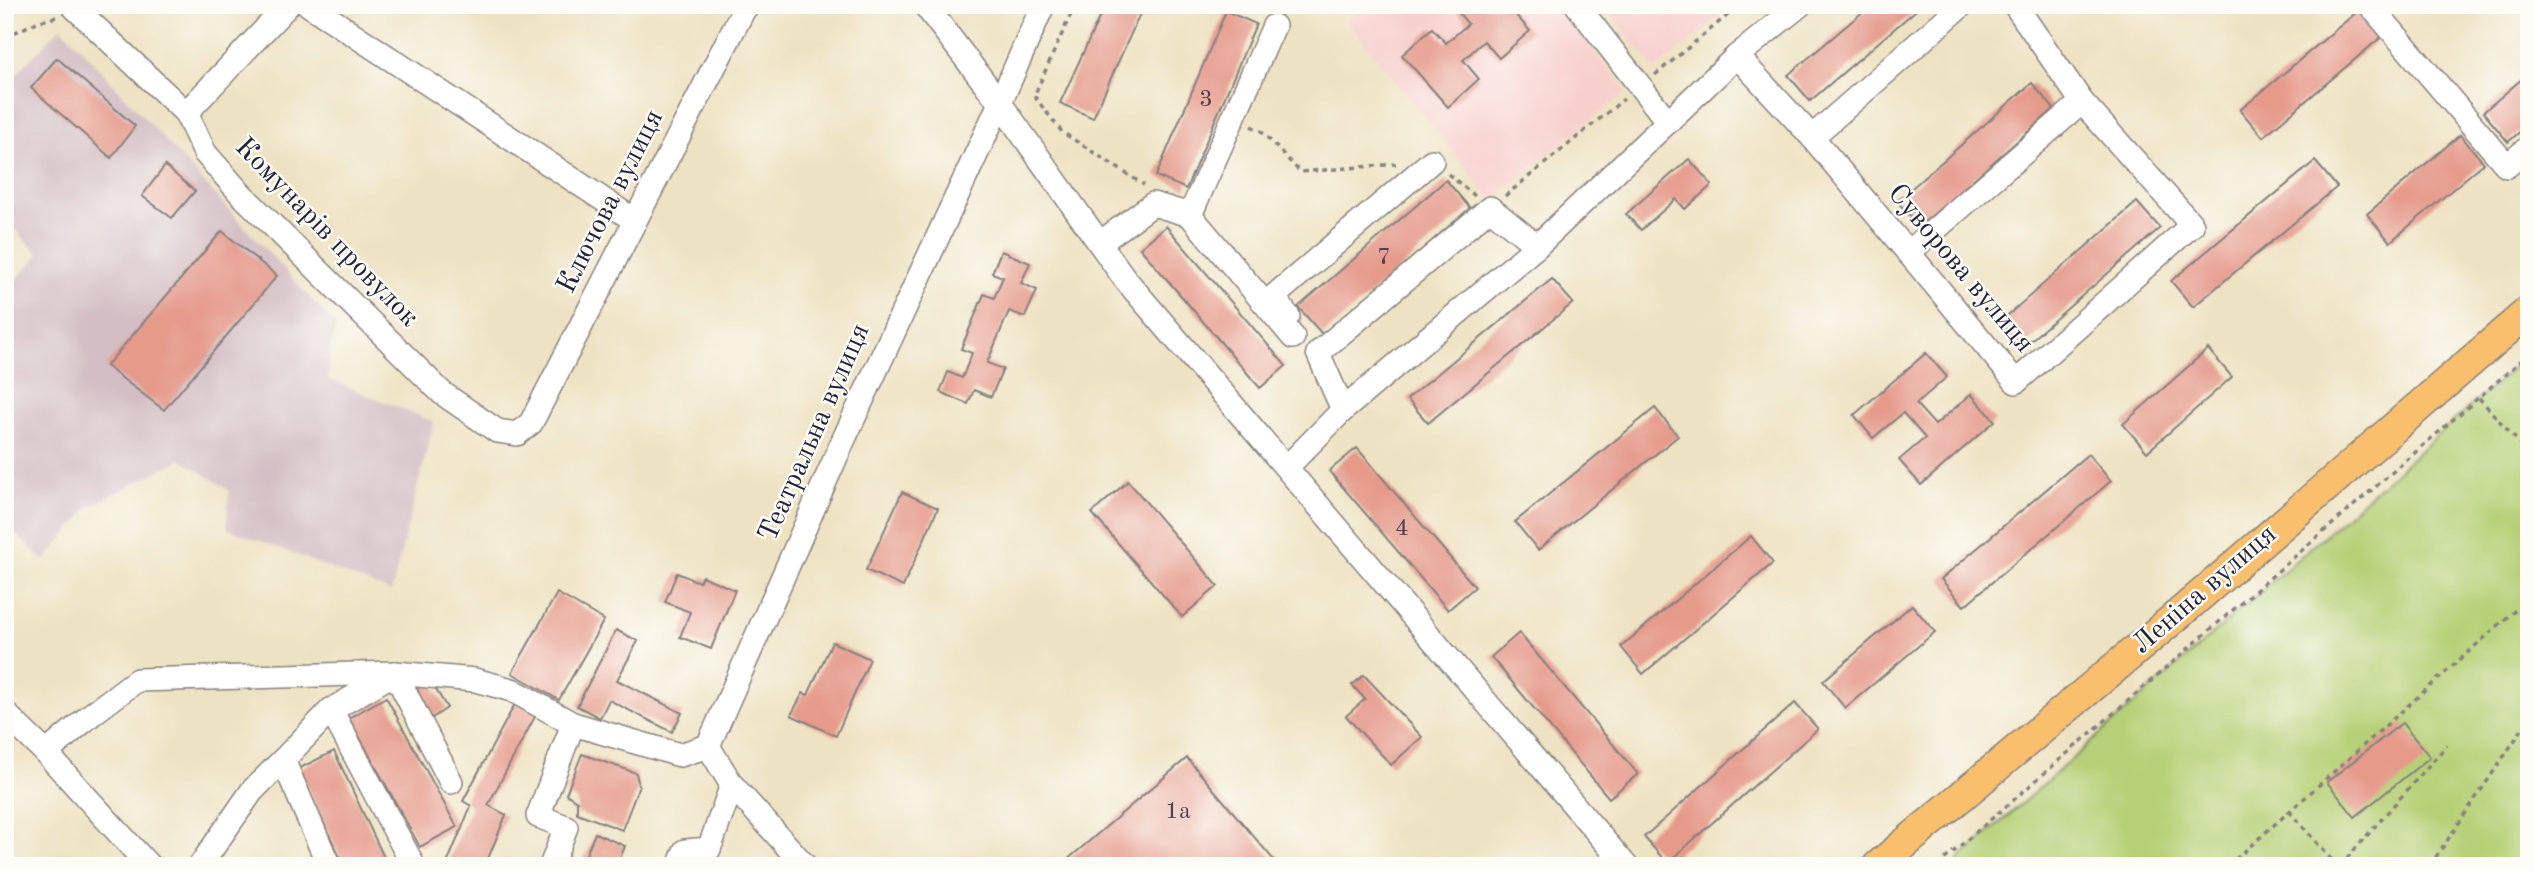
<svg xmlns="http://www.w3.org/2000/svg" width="2534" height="871" viewBox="0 0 2534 871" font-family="'Old Standard TT',serif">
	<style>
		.built { fill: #f7d0ce }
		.industrial { fill: #d2bec4 }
		.green { fill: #b5d076; stroke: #6c7958; stroke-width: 2 }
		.building { fill: #e59a8a }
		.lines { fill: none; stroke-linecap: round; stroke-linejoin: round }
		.minor-casing { stroke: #88827e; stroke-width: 26 }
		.major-casing { stroke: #88827e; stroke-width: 33 }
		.path { stroke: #88827e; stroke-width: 3.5; stroke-dasharray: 5 5; stroke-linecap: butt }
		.minor { stroke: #fff; stroke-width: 23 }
		.major { stroke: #f9bf6d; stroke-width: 30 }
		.labels { text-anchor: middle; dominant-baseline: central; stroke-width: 5; stroke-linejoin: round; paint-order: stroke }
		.number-label { font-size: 24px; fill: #53404f }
		.street-label { font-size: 28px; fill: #22223b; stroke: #fdfcf7 }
	</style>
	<rect width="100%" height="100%" fill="#fdfcf7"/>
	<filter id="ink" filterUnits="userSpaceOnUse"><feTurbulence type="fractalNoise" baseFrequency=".0143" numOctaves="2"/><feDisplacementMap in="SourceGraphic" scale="14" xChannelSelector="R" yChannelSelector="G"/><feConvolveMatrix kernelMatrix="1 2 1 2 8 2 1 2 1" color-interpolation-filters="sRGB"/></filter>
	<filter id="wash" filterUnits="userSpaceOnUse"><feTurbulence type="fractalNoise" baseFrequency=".00686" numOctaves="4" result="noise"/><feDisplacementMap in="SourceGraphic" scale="28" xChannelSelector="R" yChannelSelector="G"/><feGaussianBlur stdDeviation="1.57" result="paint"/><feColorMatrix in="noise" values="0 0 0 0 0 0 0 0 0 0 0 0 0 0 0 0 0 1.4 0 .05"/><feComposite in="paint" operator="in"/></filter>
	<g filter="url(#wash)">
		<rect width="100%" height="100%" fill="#ede2c1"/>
		<g class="built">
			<path d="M1366,5H1557L1627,91L1492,200L1347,21Z"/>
			<path d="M1604,5H1734L1655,70Z"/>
		</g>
		<path class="industrial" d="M61,27L336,326L331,346L328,379L434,422L391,592L227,528L229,490L181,459L89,507L44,561L5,524V292L39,254L5,220V86Z"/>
		<path class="green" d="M2529,354V866H1958V860Z"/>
		<g id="blocks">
			<g class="building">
				<path d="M1105,5H1144L1093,118L1060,103Z"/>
				<path d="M1452,5H1507L1530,31L1499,58L1484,41L1463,60L1479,79L1448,107L1402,55L1432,28L1446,43L1468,24Z"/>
				<path d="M1871,5H1922L1810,101L1788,75Z"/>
				<path d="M2364,6L2386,33L2263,137L2240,110Z"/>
				<path d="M1226,11L1256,24L1186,189L1156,176Z"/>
				<path d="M57,58L135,126L111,158L31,88Z"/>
				<path d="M2529,73V124L2508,142L2483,112Z"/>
				<path d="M2032,83L2054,109L1919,227L1897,201Z"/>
				<path d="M2460,135L2484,163L2390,242L2367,214Z"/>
				<path d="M1689,159L1712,185L1685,209L1676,199L1641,230L1626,214Z"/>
				<path d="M2315,161L2337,187L2193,307L2171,281Z"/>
				<path d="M165,166L195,191L172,218L142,196Z"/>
				<path d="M1446,180L1470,208L1323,335L1298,307Z"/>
				<path d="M2137,202L2160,228L2022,348L2000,322Z"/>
				<path d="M1166,226L1286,366L1260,388L1140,248Z"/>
				<path d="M222,231L277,276L164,410L106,366Z"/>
				<path d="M1001,251L1030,263L1021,283L1037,290L1025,317L1009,311L987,363L1003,369L991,397L974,390L968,404L940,392L948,372L962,378L972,353L961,349L984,294L994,298L1003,277L992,273Z"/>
				<path d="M1552,279L1573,303L1428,423L1407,399Z"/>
				<path d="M2208,349L2232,377L2147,452L2123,424Z"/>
				<path d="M1926,353L1947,377L1916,404L1935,425L1971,394L1995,421L1921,485L1899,460L1925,438L1903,413L1873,438L1854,415Z"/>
				<path d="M1655,408L1678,436L1538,550L1515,522Z"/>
				<path d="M1357,448L1475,587L1448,610L1329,471Z"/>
				<path d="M2088,454L2111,481L1964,606L1941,579Z"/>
				<path d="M1128,481L1218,586L1182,617L1092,513Z"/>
				<path d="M902,492L938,508L903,587L866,570Z"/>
				<path d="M1751,536L1773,563L1643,674L1621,647Z"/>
				<path d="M677,573L699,582L702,576L735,590L711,649L680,637L690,612L665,602Z"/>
				<path d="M557,593L604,620L559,700L512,673Z"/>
				<path d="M1912,605L1935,632L1845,708L1823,681Z"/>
				<path d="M616,630L638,641L617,680L682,713L672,732L609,700L600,718L577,706Z"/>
				<path d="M1519,633L1638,774L1609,798L1491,657Z"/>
				<path d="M832,642L870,659L836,736L791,715L803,693L808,695Z"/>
				<path d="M1364,675L1422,737L1391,765L1346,716L1365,699L1352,685Z"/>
				<path d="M431,681L447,708L429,720L412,691Z"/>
				<path d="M386,697L457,827L420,847L349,718Z"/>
				<path d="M517,700L538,711L488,805L506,815L485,866H446L471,806L463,801Z"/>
				<path d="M1795,703L1818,729L1667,863L1644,837Z"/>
				<path d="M2402,723L2430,757L2355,817L2327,782Z"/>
				<path d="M334,751L388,866H344L298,769Z"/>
				<path d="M582,754L636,773L639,786L622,830L577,813V801L566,794Z"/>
				<path d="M1187,758L1279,866H1060Z"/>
				<path d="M595,833L625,846L617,866H581Z"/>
			</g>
		</g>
	</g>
	<g filter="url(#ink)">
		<use href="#blocks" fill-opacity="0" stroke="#88827e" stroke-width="2"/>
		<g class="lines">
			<g class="minor-casing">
				<g id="minor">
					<path d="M72,5L186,113L205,153L240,193L442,393L497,431L517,434L531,423L744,9L748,5"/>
					<path d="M309,5L634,220"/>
					<path d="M925,5L1000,103L1125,279L1626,866"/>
					<path d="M1577,5L1668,122"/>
					<path d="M2370,5L2507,166L2529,147"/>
					<path d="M1274,26L1190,215L1293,337"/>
					<path d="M1737,56L1812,137L2016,382L2192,225L2082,102L2015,5"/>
					<path d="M186,113L288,5"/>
					<path d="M1812,137L1962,5"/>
					<path d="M1100,243L1153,204L1190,215"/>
					<path d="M1908,253L2082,102"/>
					<path d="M1288,316L1273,297L1432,161"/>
					<path d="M1343,410L1318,353L1490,208L1537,246"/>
					<path d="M1287,467L1343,410L1537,246L1737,56L1800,5"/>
					<path d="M395,673L451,782"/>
					<path d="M331,710L412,863"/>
					<path d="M5,713L46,753L149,866"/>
					<path d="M46,753L92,714L137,680L395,673L475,680L512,690L573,724L680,755L708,746"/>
					<path d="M200,866L252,791L283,760"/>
					<path d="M329,866L283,760L331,710L393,674"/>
					<path d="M551,866L566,827L538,816L573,724"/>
					<path d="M679,866L685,851L709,849L732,785"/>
					<path d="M805,866L732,785L708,746L843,441L1000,103L1043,5"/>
				</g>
			</g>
			<g class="major-casing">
				<path id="major" d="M1878,866L2180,613L2529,311"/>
			</g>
			<g class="path">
				<path d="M1075,5L1034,96L1062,132L1144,185"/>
				<path d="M5,37L37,22L56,17"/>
				<path d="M1655,75L1740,5"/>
				<path d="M1251,126L1261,131L1300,172L1396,164"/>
				<path d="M1448,174L1475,196"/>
				<path d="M1505,196L1624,99"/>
				<path d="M2479,398L2529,454"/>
				<path d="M2289,811L2337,866"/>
				<path d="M1937,866L2529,354"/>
				<path d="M2228,866L2529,598"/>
				<path d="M2340,866L2447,745"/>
				<path d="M2430,866L2529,719"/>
			</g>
			<use href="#minor" class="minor"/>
			<use href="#major" class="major"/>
		</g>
	</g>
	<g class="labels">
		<g class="number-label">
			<text x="1206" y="100">3</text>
			<text x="1384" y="258">7</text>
			<text x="1402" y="529">4</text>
			<text x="1178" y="812">1а</text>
		</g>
		<g class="street-label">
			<text transform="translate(611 202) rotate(-63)">Ключова вулиця</text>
			<text transform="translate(326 233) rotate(46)">Комунарів провулок</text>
			<text transform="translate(1960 269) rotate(50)">Суворова вулиця</text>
			<text transform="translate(815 433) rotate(-66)">Театральна вулиця</text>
			<text transform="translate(2205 590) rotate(-41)">Леніна вулиця</text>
		</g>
	</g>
	<rect width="2534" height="871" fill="none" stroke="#fdfcf7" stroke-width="28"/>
</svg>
